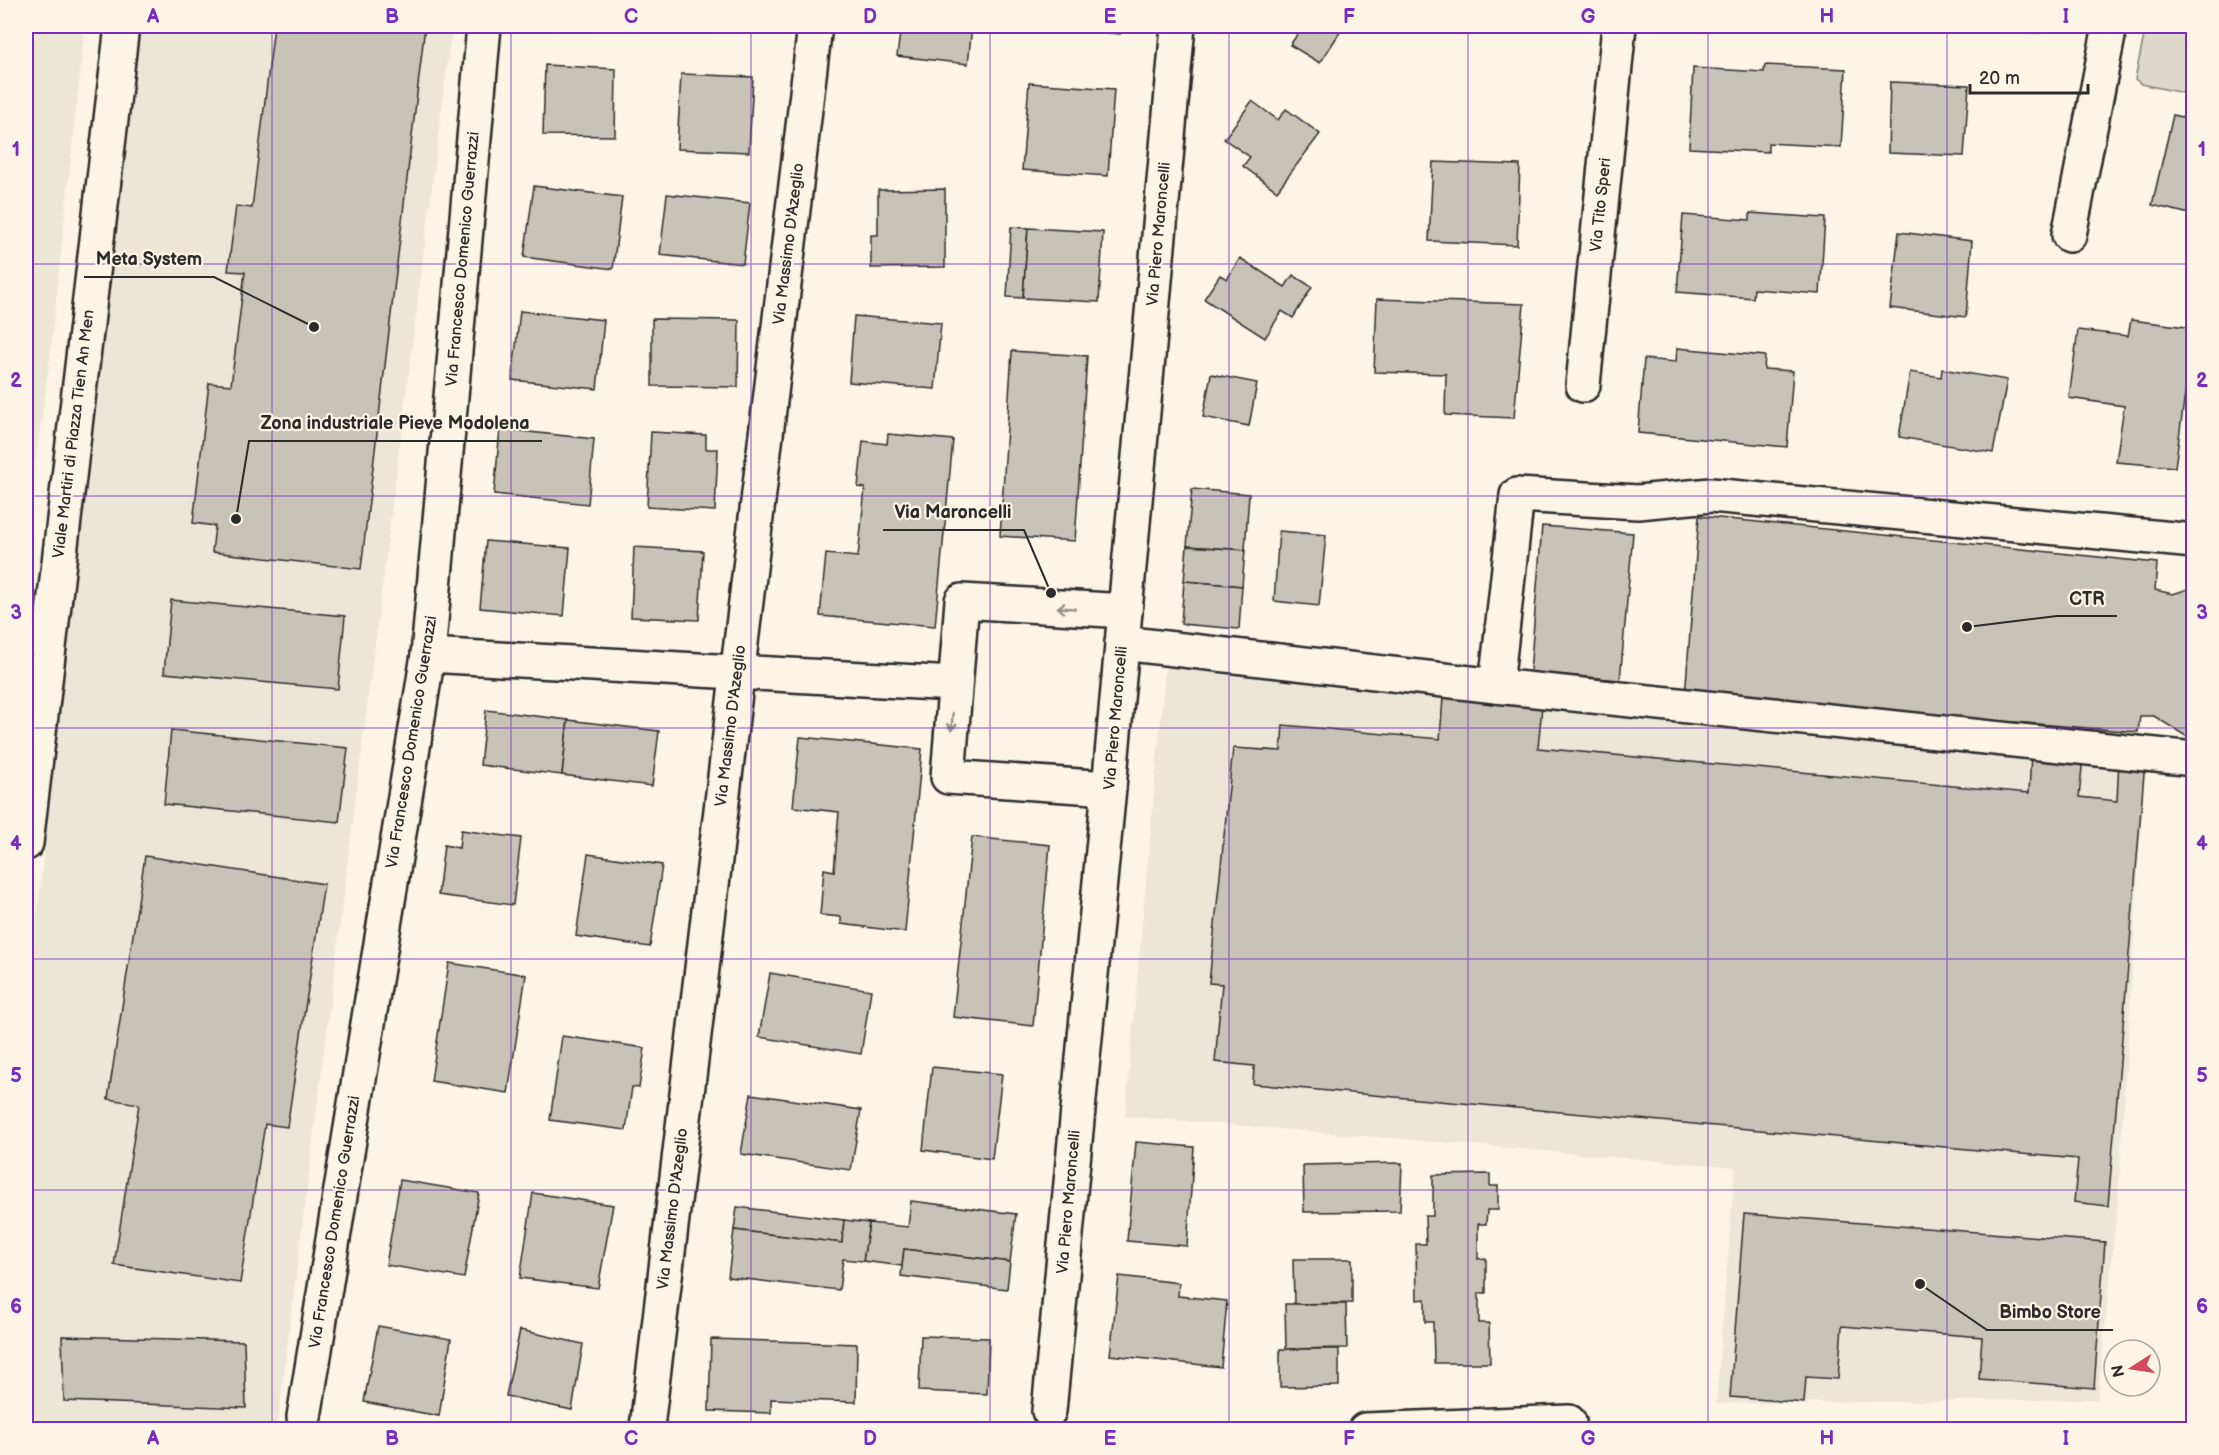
<svg xmlns="http://www.w3.org/2000/svg" width="2219" height="1455" viewBox="0 0 2219 1455" font-family="'Balsamiq Sans',sans-serif">
	<style>
		.built { fill: #ece6d7 }
		.green { fill: #ded8ca; stroke: #84827a; stroke-width: 1.5 }
		.building { fill: #c8c3b7; stroke: #2b2b2b; stroke-width: 1.5 }
		.lines { fill: none; stroke-linecap: round; stroke-linejoin: round }
		.minor-casing { stroke: #2b2b2b; stroke-width: 38 }
		.major-casing { stroke: #2b2b2b; stroke-width: 38 }
		.path { stroke: #2b2b2b; stroke-width: 4; stroke-dasharray: 1.5 4.5; stroke-linecap: butt }
		.minor { stroke: #fcf5e5; stroke-width: 33 }
		.major { stroke: #fcf5e5; stroke-width: 33 }
		.oneway { stroke: #949088 }
		.grid { fill: none; stroke: #7b2cbf; stroke-width: 1.5; stroke-opacity: 0.55 }
		.labels { text-anchor: middle; dominant-baseline: central; stroke-width: 4.5; stroke-linejoin: round; paint-order: stroke }
		.street-label { font-size: 16px; fill: #2b2b2b; stroke: #fcf5e5 }
		.leader { fill: none; stroke: #2b2b2b; stroke-width: 2 }
		.callout-dot { fill: #2b2b2b; stroke: #fcf5e5; stroke-width: 2 }
		.callout-label { font-size: 18px; text-anchor: middle; font-weight: bold; fill: #2b2b2b; stroke: #fcf5e5; stroke-width: 4.5; stroke-linejoin: round; paint-order: stroke }
		.neatline { fill: none; stroke: #7b2cbf; stroke-width: 2 }
		.grid-label { font-size: 20px; text-anchor: middle; font-weight: bold; fill: #7b2cbf }
	</style>
	<rect width="100%" height="100%" fill="#fcf5e5"/>
	<filter id="ink" filterUnits="userSpaceOnUse"><feTurbulence type="fractalNoise" baseFrequency=".0167" numOctaves="2"/><feDisplacementMap in="SourceGraphic" scale="12" xChannelSelector="R" yChannelSelector="G"/><feConvolveMatrix kernelMatrix="1 2 1 2 8 2 1 2 1" color-interpolation-filters="sRGB"/></filter>
	<g filter="url(#ink)">
		<g class="built">
			<path d="M26,26H85L49,366L26,530Z"/>
			<path d="M137,26H452L277,1429L26,1430V1013Z"/>
			<path d="M496,26H808L807,35L537,30L495,29Z"/>
			<path d="M1167,648L2145,762L2118,1199L2098,1399L1716,1404L1735,1167L1125,1116Z"/>
			<path d="M1569,1422L1706,1429L1365,1430Z"/>
		</g>
		<g class="green">
			<path d="M1685,26H2044L2041,33Z"/>
			<path d="M2146,26H2193V95L2141,84L2135,79Z"/>
		</g>
		<g class="building">
			<path d="M274,26H425L361,569L212,552L215,526L193,523L209,383L231,385L245,272L228,271L236,206L252,208Z"/>
			<path d="M901,26H972L968,64L897,56Z"/>
			<path d="M1031,26H1120V34Z"/>
			<path d="M1285,26H1303L1297,34Z"/>
			<path d="M1303,26H1344L1320,63L1290,45Z"/>
			<path d="M545,65L616,69L615,136L543,135Z"/>
			<path d="M1765,65L1846,69L1841,147L1768,143V152L1689,148L1693,68L1764,72Z"/>
			<path d="M681,74L753,77L749,152L677,149Z"/>
			<path d="M1890,82L1969,85L1964,156L1888,153Z"/>
			<path d="M1029,83L1114,89L1108,176L1022,170Z"/>
			<path d="M1252,101L1278,120L1286,109L1320,134L1277,191L1243,166L1250,157L1224,139Z"/>
			<path d="M2173,115L2194,120V215L2152,205Z"/>
			<path d="M1433,162L1520,165L1517,245L1429,241Z"/>
			<path d="M534,186L622,197L613,269L524,257Z"/>
			<path d="M945,189V267L871,268V235H878V190Z"/>
			<path d="M667,194L750,203L743,264L660,255Z"/>
			<path d="M1750,213L1825,218L1820,294L1754,289L1753,298L1677,292L1683,215L1750,220Z"/>
			<path d="M1011,227L1028,228L1023,298L1007,297Z"/>
			<path d="M1028,228L1103,232L1099,302L1023,298Z"/>
			<path d="M1899,232L1972,241L1966,317L1890,308Z"/>
			<path d="M1240,258L1285,287L1293,275L1312,287L1293,318L1282,311L1265,338L1204,299L1220,275L1227,279Z"/>
			<path d="M1377,299L1524,304L1514,418L1445,415L1446,374L1374,372Z"/>
			<path d="M520,311L604,320L597,389L512,380Z"/>
			<path d="M854,316L941,323L935,389L849,382Z"/>
			<path d="M652,319L739,320L738,387L652,386Z"/>
			<path d="M2131,320L2194,328L2175,467L2116,462L2124,406L2069,398L2078,330L2128,336Z"/>
			<path d="M1677,348L1765,356L1764,369L1793,371L1787,447L1638,433L1644,359L1676,362Z"/>
			<path d="M1012,351L1087,356L1075,541L1000,536Z"/>
			<path d="M1942,369L2007,380L1993,453L1899,437L1910,372L1941,377Z"/>
			<path d="M1211,374L1257,383L1249,426L1203,417Z"/>
			<path d="M500,429L594,439L588,504L494,494Z"/>
			<path d="M651,432L706,435V449H718L715,511L647,507Z"/>
			<path d="M888,434L953,440L935,626L820,616L826,554L858,557L865,488L858,487L863,441L887,444Z"/>
			<path d="M1192,489L1249,494L1245,550L1187,546Z"/>
			<path d="M1699,516L2157,563L2155,590L2173,594L2194,587V737L2189,738L2154,716H2140L2138,732L1685,696Z"/>
			<path d="M1542,526L1633,533L1620,680L1530,672Z"/>
			<path d="M1279,531L1326,535L1319,606L1274,601Z"/>
			<path d="M486,541L570,548L564,616L480,608Z"/>
			<path d="M1187,546L1245,550L1242,586L1184,581Z"/>
			<path d="M634,547L703,551L699,620L631,617Z"/>
			<path d="M1184,581L1242,586L1239,629L1181,624Z"/>
			<path d="M171,600L345,616L338,689L164,673Z"/>
			<path d="M1443,697L1542,706L1538,748L2029,793L2031,752L2083,757L2079,797L2117,801L2119,759L2145,762L2108,1206L2074,1202L2078,1159L1253,1084L1254,1066L1215,1062L1222,984L1209,983L1233,748L1281,751L1283,725L1440,739Z"/>
			<path d="M486,710L568,720L562,775L480,765Z"/>
			<path d="M568,720L659,731L652,786L562,775Z"/>
			<path d="M171,730L348,748L339,822L164,804Z"/>
			<path d="M800,737L922,749L905,932L841,924V917L820,915L824,869L834,871L839,812L793,807Z"/>
			<path d="M461,830L521,838L513,905L438,895L444,845L459,848Z"/>
			<path d="M972,837L1050,845L1033,1026L953,1017Z"/>
			<path d="M588,854L662,865L650,947L576,936Z"/>
			<path d="M145,856L324,884L287,1127L265,1124L240,1283L114,1265L139,1104L108,1099Z"/>
			<path d="M449,963L526,975L508,1093L431,1081Z"/>
			<path d="M770,973L871,990L861,1054L759,1037Z"/>
			<path d="M562,1036L645,1048L639,1088L632,1087L626,1130L550,1120Z"/>
			<path d="M932,1067L1002,1074L992,1159L923,1150Z"/>
			<path d="M751,1094L861,1110L851,1170L741,1154Z"/>
			<path d="M1136,1142L1194,1147L1187,1246L1127,1241Z"/>
			<path d="M1402,1163L1400,1211L1304,1212L1303,1165Z"/>
			<path d="M1490,1174V1186H1498V1210H1487L1486,1224H1478V1259L1486,1258V1293H1479V1323H1489L1490,1363H1434L1433,1322H1425V1299L1417,1300L1416,1244H1426L1425,1216H1433V1175Z"/>
			<path d="M400,1180L479,1193L464,1278L386,1265Z"/>
			<path d="M533,1193L613,1205L598,1288L520,1278Z"/>
			<path d="M911,1201L1016,1214L1010,1262L904,1249L902,1266L863,1261L869,1223L908,1227Z"/>
			<path d="M737,1207L844,1220L842,1243L734,1230Z"/>
			<path d="M1744,1214L2105,1242L2094,1388L1979,1379L1982,1337L1842,1326L1838,1379L1806,1377L1804,1403L1730,1397Z"/>
			<path d="M844,1220L869,1223L863,1261L843,1259L839,1290L728,1277L734,1230L842,1243Z"/>
			<path d="M904,1249L1010,1262L1007,1289L901,1276Z"/>
			<path d="M1293,1259H1352V1303L1294,1304Z"/>
			<path d="M1119,1276L1179,1283L1178,1296L1227,1301L1221,1367L1110,1355Z"/>
			<path d="M1285,1304H1346L1347,1348L1286,1349Z"/>
			<path d="M378,1326L451,1339L439,1416L364,1402Z"/>
			<path d="M520,1330L583,1344L572,1410L506,1396Z"/>
			<path d="M62,1336L244,1341L246,1408L64,1401Z"/>
			<path d="M921,1336L989,1338L987,1394L919,1391Z"/>
			<path d="M711,1339L857,1344L856,1402L771,1399V1413L709,1411Z"/>
			<path d="M1280,1349H1339V1386L1280,1387Z"/>
		</g>
		<g class="lines">
			<g class="minor-casing">
				<g id="minor">
					<path d="M2069,235L2110,26"/>
					<path d="M1583,385L1619,26"/>
					<path d="M2194,541L1711,495L1638,502L1517,495L1496,686L2194,759"/>
					<path d="M1122,643L1496,686"/>
					<path d="M428,655L954,684"/>
					<path d="M1109,788L948,777L962,601L1125,611"/>
					<path d="M1049,1411L1109,788L1178,26"/>
					<path d="M304,1417L428,655L484,26"/>
					<path d="M647,1427L815,26"/>
					<path d="M1365,1430L1569,1422"/>
				</g>
			</g>
			<g class="major-casing">
				<path id="major" d="M26,843L122,26"/>
			</g>
			<path class="path" d="M976,1430L1017,1426"/>
			<use href="#minor" class="minor"/>
			<use href="#major" class="major"/>
		</g>
		<defs><path id="oneway-shaft" d="M-6 0H5M1.5-3L5.5 0L1.5 3" fill="none" stroke-width="1.6" stroke-linecap="round" stroke-linejoin="round" transform="scale(1.5)"/></defs>
		<g class="oneway">
			<use href="#oneway-shaft" transform="translate(1066 608) rotate(-176)"/>
			<use href="#oneway-shaft" transform="translate(952 722) rotate(94)"/>
		</g>
	</g>
	<path class="grid" d="M272,26V1430M511,26V1430M751,26V1430M990,26V1430M1229,26V1430M1468,26V1430M1708,26V1430M1947,26V1430M26,264H2194M26,496H2194M26,728H2194M26,959H2194M26,1190H2194"/>
	<g class="labels">
		<g class="street-label">
			<text transform="translate(1601 205) rotate(-84)">Via Tito Speri</text>
			<text transform="translate(1159 234) rotate(-85)">Via Piero Maroncelli</text>
			<text transform="translate(789 244) rotate(-83)">Via Massimo D'Azeglio</text>
			<text transform="translate(463 259) rotate(-85)">Via Francesco Domenico Guerrazzi</text>
			<text transform="translate(74 434) rotate(-83)">Viale Martiri di Piazza Tien An Men</text>
			<text transform="translate(1116 718) rotate(-85)">Via Piero Maroncelli</text>
			<text transform="translate(731 726) rotate(-83)">Via Massimo D'Azeglio</text>
			<text transform="translate(412 742) rotate(-81)">Via Francesco Domenico Guerrazzi</text>
			<text transform="translate(1069 1202) rotate(-85)">Via Piero Maroncelli</text>
			<text transform="translate(673 1209) rotate(-83)">Via Massimo D'Azeglio</text>
			<text transform="translate(335 1222) rotate(-81)">Via Francesco Domenico Guerrazzi</text>
		</g>
	</g>
	<path class="leader" d="M314 327L214 277H84M236 519L249 441H542M1051 593L1024 530H883M1967 627L2057 616H2117M1920 1284L1987 1330H2113"/>
	<g class="callout-dot">
		<circle cx="314" cy="327" r="6"/>
		<circle cx="236" cy="519" r="6"/>
		<circle cx="1051" cy="593" r="6"/>
		<circle cx="1967" cy="627" r="6"/>
		<circle cx="1920" cy="1284" r="6"/>
	</g>
	<g class="callout-label">
		<text x="149" y="265">Meta System</text>
		<text x="395" y="429">Zona industriale Pieve Modolena</text>
		<text x="953" y="518">Via Maroncelli</text>
		<text x="2087" y="605">CTR</text>
		<text x="2050" y="1318">Bimbo Store</text>
	</g>
	<rect width="2219" height="1455" fill="none" stroke="#fcf5e5" stroke-width="66"/>
	<g transform="translate(2132 1368) rotate(258)"><circle r="28" fill="#fcf5e5" stroke="#a8a49b" stroke-width="1.5"/>
	<path d="M0-4.5L10 22L0 15L-10 22Z" fill="#d1495b"/>
	<text y="-9" font-size="16" font-weight="bold" text-anchor="middle" fill="#2b2b2b">N</text>
	</g>
	<path d="M1970 84v9h118v-9" fill="none" stroke="#2b2b2b" stroke-width="3"/>
	<text x="1979" y="84" font-size="18" fill="#2b2b2b" stroke="#fcf5e5" stroke-width="4.5" paint-order="stroke">20 m</text>
	<rect x="33" y="33" width="2153" height="1389" class="neatline"/>
	<g class="grid-label">
		<text x="153" y="23">A</text>
		<text x="392" y="23">B</text>
		<text x="631" y="23">C</text>
		<text x="870" y="23">D</text>
		<text x="1110" y="23">E</text>
		<text x="1349" y="23">F</text>
		<text x="1588" y="23">G</text>
		<text x="1827" y="23">H</text>
		<text x="2066" y="23">I</text>
		<text x="16" y="156">1</text>
		<text x="2202" y="156">1</text>
		<text x="16" y="387">2</text>
		<text x="2202" y="387">2</text>
		<text x="16" y="619">3</text>
		<text x="2202" y="619">3</text>
		<text x="16" y="850">4</text>
		<text x="2202" y="850">4</text>
		<text x="16" y="1082">5</text>
		<text x="2202" y="1082">5</text>
		<text x="16" y="1313">6</text>
		<text x="2202" y="1313">6</text>
		<text x="153" y="1445">A</text>
		<text x="392" y="1445">B</text>
		<text x="631" y="1445">C</text>
		<text x="870" y="1445">D</text>
		<text x="1110" y="1445">E</text>
		<text x="1349" y="1445">F</text>
		<text x="1588" y="1445">G</text>
		<text x="1827" y="1445">H</text>
		<text x="2066" y="1445">I</text>
	</g>
</svg>
